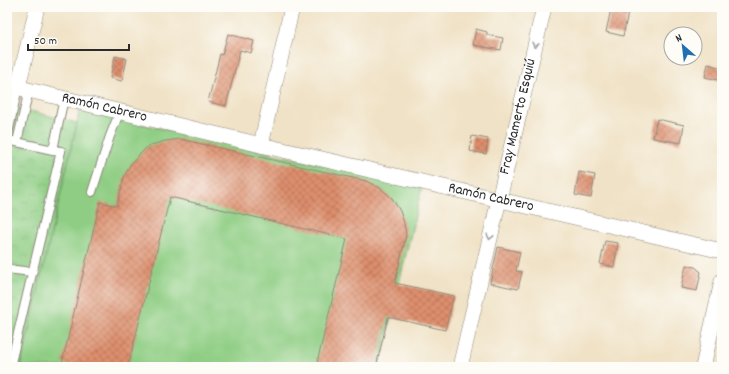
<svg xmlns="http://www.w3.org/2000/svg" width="729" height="374" viewBox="0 0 729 374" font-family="Dekko,sans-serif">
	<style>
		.green { fill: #8ecd83; stroke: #5c7c57 }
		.park { fill: url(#park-crowns); stroke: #5c7c57 }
		.building { fill: url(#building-cross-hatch) }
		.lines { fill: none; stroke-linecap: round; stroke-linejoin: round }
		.lane-casing { stroke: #8e8678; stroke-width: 10 }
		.street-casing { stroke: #8e8678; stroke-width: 16 }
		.lane { stroke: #fff; stroke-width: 8 }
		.street { stroke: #fff; stroke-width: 15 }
		.oneway { stroke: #a0a0a0 }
		.labels { text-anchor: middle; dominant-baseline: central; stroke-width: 3; stroke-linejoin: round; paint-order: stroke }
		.street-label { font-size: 15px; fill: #2b2b2b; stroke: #fdfcf7 }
	</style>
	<defs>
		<pattern id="park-crowns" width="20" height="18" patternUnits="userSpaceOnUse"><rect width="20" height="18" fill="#8ecd83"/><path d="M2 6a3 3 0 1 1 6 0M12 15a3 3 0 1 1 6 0" fill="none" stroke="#7bb071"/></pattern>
		<pattern id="building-cross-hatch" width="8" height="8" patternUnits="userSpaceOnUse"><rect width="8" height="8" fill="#de8f6d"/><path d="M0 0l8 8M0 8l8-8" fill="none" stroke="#b4755a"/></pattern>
	</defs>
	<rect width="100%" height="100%" fill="#fdfcf7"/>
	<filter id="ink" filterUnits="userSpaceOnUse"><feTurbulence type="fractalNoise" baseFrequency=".025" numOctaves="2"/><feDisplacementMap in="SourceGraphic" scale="8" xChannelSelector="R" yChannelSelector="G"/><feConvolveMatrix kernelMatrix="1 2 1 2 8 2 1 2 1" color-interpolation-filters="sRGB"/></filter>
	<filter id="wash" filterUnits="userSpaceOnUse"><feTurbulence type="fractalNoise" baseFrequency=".012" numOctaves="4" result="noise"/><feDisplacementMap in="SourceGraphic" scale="16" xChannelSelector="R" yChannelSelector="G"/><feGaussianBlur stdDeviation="0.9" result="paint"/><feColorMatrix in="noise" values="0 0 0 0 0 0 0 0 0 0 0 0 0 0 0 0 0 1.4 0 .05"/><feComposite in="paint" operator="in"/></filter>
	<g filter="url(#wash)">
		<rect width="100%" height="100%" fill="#f0e2c6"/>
		<path class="green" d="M79,110L422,187L379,367H20L77,123Z"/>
		<path class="park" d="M7,105L77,123L20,367H7Z"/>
		<g id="blocks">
			<g class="building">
				<path d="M611,9L628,13L623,36L606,32Z"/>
				<path d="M476,29L487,32V35L503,38L501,50L473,45Z"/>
				<path d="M228,34L254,41L251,53L240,50L226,106L208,102L220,54L222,55Z"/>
				<path d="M115,56L127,59L122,81L110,78Z"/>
				<path d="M708,64L722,68V81L705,77Z"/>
				<path d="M657,119L684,125L681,143L653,138Z"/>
				<path d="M472,136L488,139L486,154L470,151Z"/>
				<path d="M180,139L366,181L380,188L392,198L400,211L404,223L406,235L395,283L454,296L445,330L388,317L376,367H316L347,239L170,197L128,367H77L62,363L100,202L117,206L124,177L130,165L139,155L148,146L165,141Z"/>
				<path d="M579,172L595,175L591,198L575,195Z"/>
				<path d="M605,241L618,243L614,267L600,264Z"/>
				<path d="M498,247L520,252L516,271L522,272L518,289L490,283Z"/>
				<path d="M686,265L695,267L701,272L697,291L681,288Z"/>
			</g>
		</g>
	</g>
	<g filter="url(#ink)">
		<use href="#blocks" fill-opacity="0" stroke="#8e8678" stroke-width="1"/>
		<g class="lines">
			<g class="lane-casing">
				<g id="lane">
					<path d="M7,138L18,87"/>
					<path d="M12,141L53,150"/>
					<path d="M17,142L29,90"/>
					<path d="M92,192L110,136L120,111"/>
					<path d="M7,269L32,272"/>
					<path d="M10,367L61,151L53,150L64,98"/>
				</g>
			</g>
			<g class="street-casing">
				<g id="street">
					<path id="s1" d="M7,85L261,145L722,251"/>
					<path d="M18,87L37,7"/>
					<path d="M261,145L292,7"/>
					<path id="s2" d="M460,367L544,7"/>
					<path d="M703,367L722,281"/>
				</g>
			</g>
			<use href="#lane" class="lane"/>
			<use href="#street" class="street"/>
		</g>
		<defs><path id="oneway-chevron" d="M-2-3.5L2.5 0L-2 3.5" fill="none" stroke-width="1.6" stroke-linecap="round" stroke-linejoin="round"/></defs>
		<g class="oneway">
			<use href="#oneway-chevron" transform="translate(535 45) rotate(103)"/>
			<use href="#oneway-chevron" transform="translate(490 237) rotate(103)"/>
		</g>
	</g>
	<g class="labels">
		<g class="street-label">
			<text stroke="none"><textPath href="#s1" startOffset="100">Ramón Cabrero</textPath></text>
			<text stroke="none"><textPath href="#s2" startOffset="257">Fray Mamerto Esquiú</textPath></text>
			<text stroke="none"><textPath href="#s1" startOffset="497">Ramón Cabrero</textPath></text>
		</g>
	</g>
	<rect width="729" height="374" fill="none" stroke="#fdfcf7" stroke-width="24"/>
	<g transform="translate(683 46) rotate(332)"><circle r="19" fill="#fdfcf7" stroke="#a9a8a5"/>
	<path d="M0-3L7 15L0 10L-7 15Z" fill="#1f6fb2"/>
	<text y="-6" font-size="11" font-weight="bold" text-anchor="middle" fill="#2b2b2b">N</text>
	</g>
	<path d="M28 44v6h101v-6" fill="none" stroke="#2b2b2b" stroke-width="2"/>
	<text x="34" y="44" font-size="12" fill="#2b2b2b" stroke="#fdfcf7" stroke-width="3" paint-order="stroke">50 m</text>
</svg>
